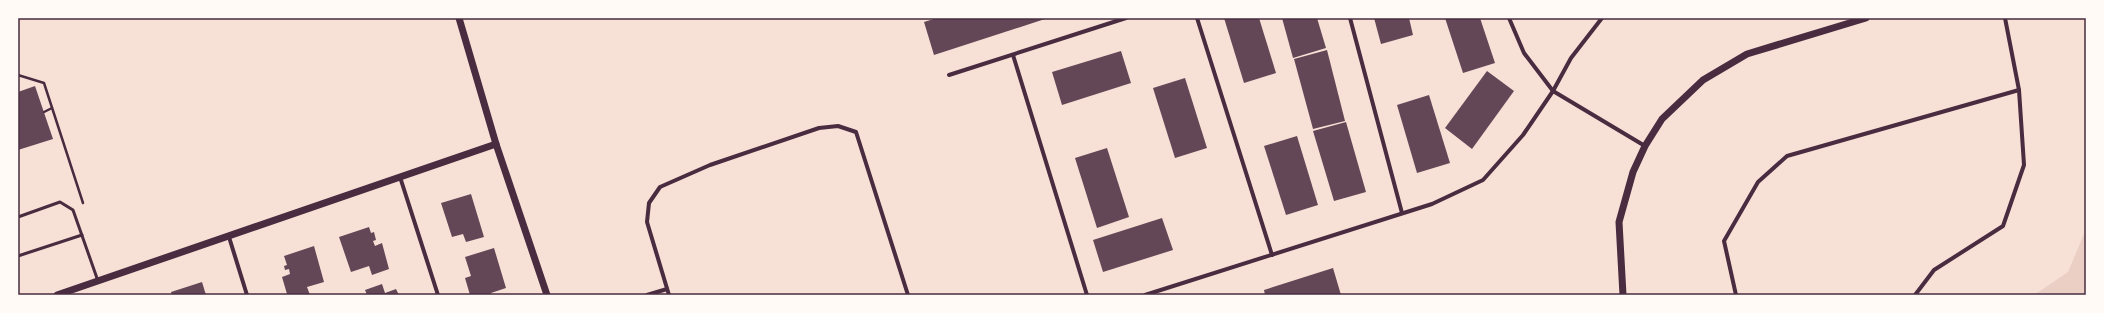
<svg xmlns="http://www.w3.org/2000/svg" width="2104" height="313" viewBox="0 0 2104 313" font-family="Spectral,serif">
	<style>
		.green { fill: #ebcfc5 }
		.building { fill: #644757 }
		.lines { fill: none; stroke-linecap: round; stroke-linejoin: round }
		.path { stroke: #4a2c40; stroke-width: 2.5 }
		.service { stroke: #4a2c40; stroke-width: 3 }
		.minor { stroke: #4a2c40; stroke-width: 4 }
		.tertiary { stroke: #4a2c40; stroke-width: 7 }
		.neatline { fill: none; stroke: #4a2c40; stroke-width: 1.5 }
	</style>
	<rect width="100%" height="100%" fill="#f7e1d7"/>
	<path class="green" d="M2086,229V295H2034L2068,272Z"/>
	<g class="building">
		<path d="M937,18H1048L934,55L924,22Z"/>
		<path d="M1224,18H1259L1276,73L1244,83Z"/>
		<path d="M1282,18H1317L1326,48L1293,58Z"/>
		<path d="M1374,18H1409L1413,35L1381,44Z"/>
		<path d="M1445,18H1480L1495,63L1463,73Z"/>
		<path d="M1327,50L1345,121L1313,129L1294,59Z"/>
		<path d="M1121,51L1131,83L1062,105L1052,72Z"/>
		<path d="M1487,71L1514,91L1472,149L1445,128Z"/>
		<path d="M1185,78L1207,148L1175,158L1153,88Z"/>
		<path d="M35,86L53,139L18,150V92Z"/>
		<path d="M1429,95L1450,163L1417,173L1397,105Z"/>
		<path d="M1346,122L1366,192L1334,201L1313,131Z"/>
		<path d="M1297,136L1318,205L1286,215L1264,146Z"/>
		<path d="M1107,148L1129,217L1097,228L1075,158Z"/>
		<path d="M471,194L484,237L466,242L463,234L452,237L441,203Z"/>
		<path d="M1162,218L1173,250L1103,272L1093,240Z"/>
		<path d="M369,227L371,233L374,232L376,240L373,241L375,246L382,243L389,269L372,275L369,266L351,272L339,237Z"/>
		<path d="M314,246L324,282L307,287L310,295L287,294L282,277L290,274L289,269L285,270L284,266L287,265L284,256Z"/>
		<path d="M494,248L506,288L491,293V295H470L465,278L471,276L465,257Z"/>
		<path d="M1333,268L1341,295H1265L1264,290Z"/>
		<path d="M202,282L206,295H172L171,292Z"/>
		<path d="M382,284L385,293L396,289L399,295H367L365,290Z"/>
	</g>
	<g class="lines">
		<g class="path">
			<path d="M18,75L44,83L83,203"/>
			<path d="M44,112L52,108"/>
		</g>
		<g class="service">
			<path d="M18,217L60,202L73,210L98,281"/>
			<path d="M18,256L82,235"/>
		</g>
		<g class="minor">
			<path d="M1197,18L1272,255"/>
			<path d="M1350,18L1402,213"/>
			<path d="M1509,18L1524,53L1553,91L1645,146"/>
			<path d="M1013,55L1087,295"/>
			<path d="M949,75L1126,18"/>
			<path d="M400,177L438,295"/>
			<path d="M229,237L247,295"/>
			<path d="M647,295L667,289"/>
			<path d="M669,295L647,222L649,203L660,187L710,165L819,128L838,126L856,132L908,295"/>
			<path d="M1145,295L1432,204L1483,180L1523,135L1553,91L1571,58L1602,18"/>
			<path d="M1736,295L1724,241L1758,182L1787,156L2019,90"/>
			<path d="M1915,295L1934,270L2003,226L2024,165L2019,90L2005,18"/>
		</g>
		<g class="tertiary">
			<path d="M459,18L496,144L547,295"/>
			<path d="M57,295L496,144"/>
			<path d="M1623,295L1619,222L1633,172L1645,146L1662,119L1703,80L1747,54L1866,18"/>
		</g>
	</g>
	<rect width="2104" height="313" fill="none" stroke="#fffaf5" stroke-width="38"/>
	<rect x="19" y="19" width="2066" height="275" class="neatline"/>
</svg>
